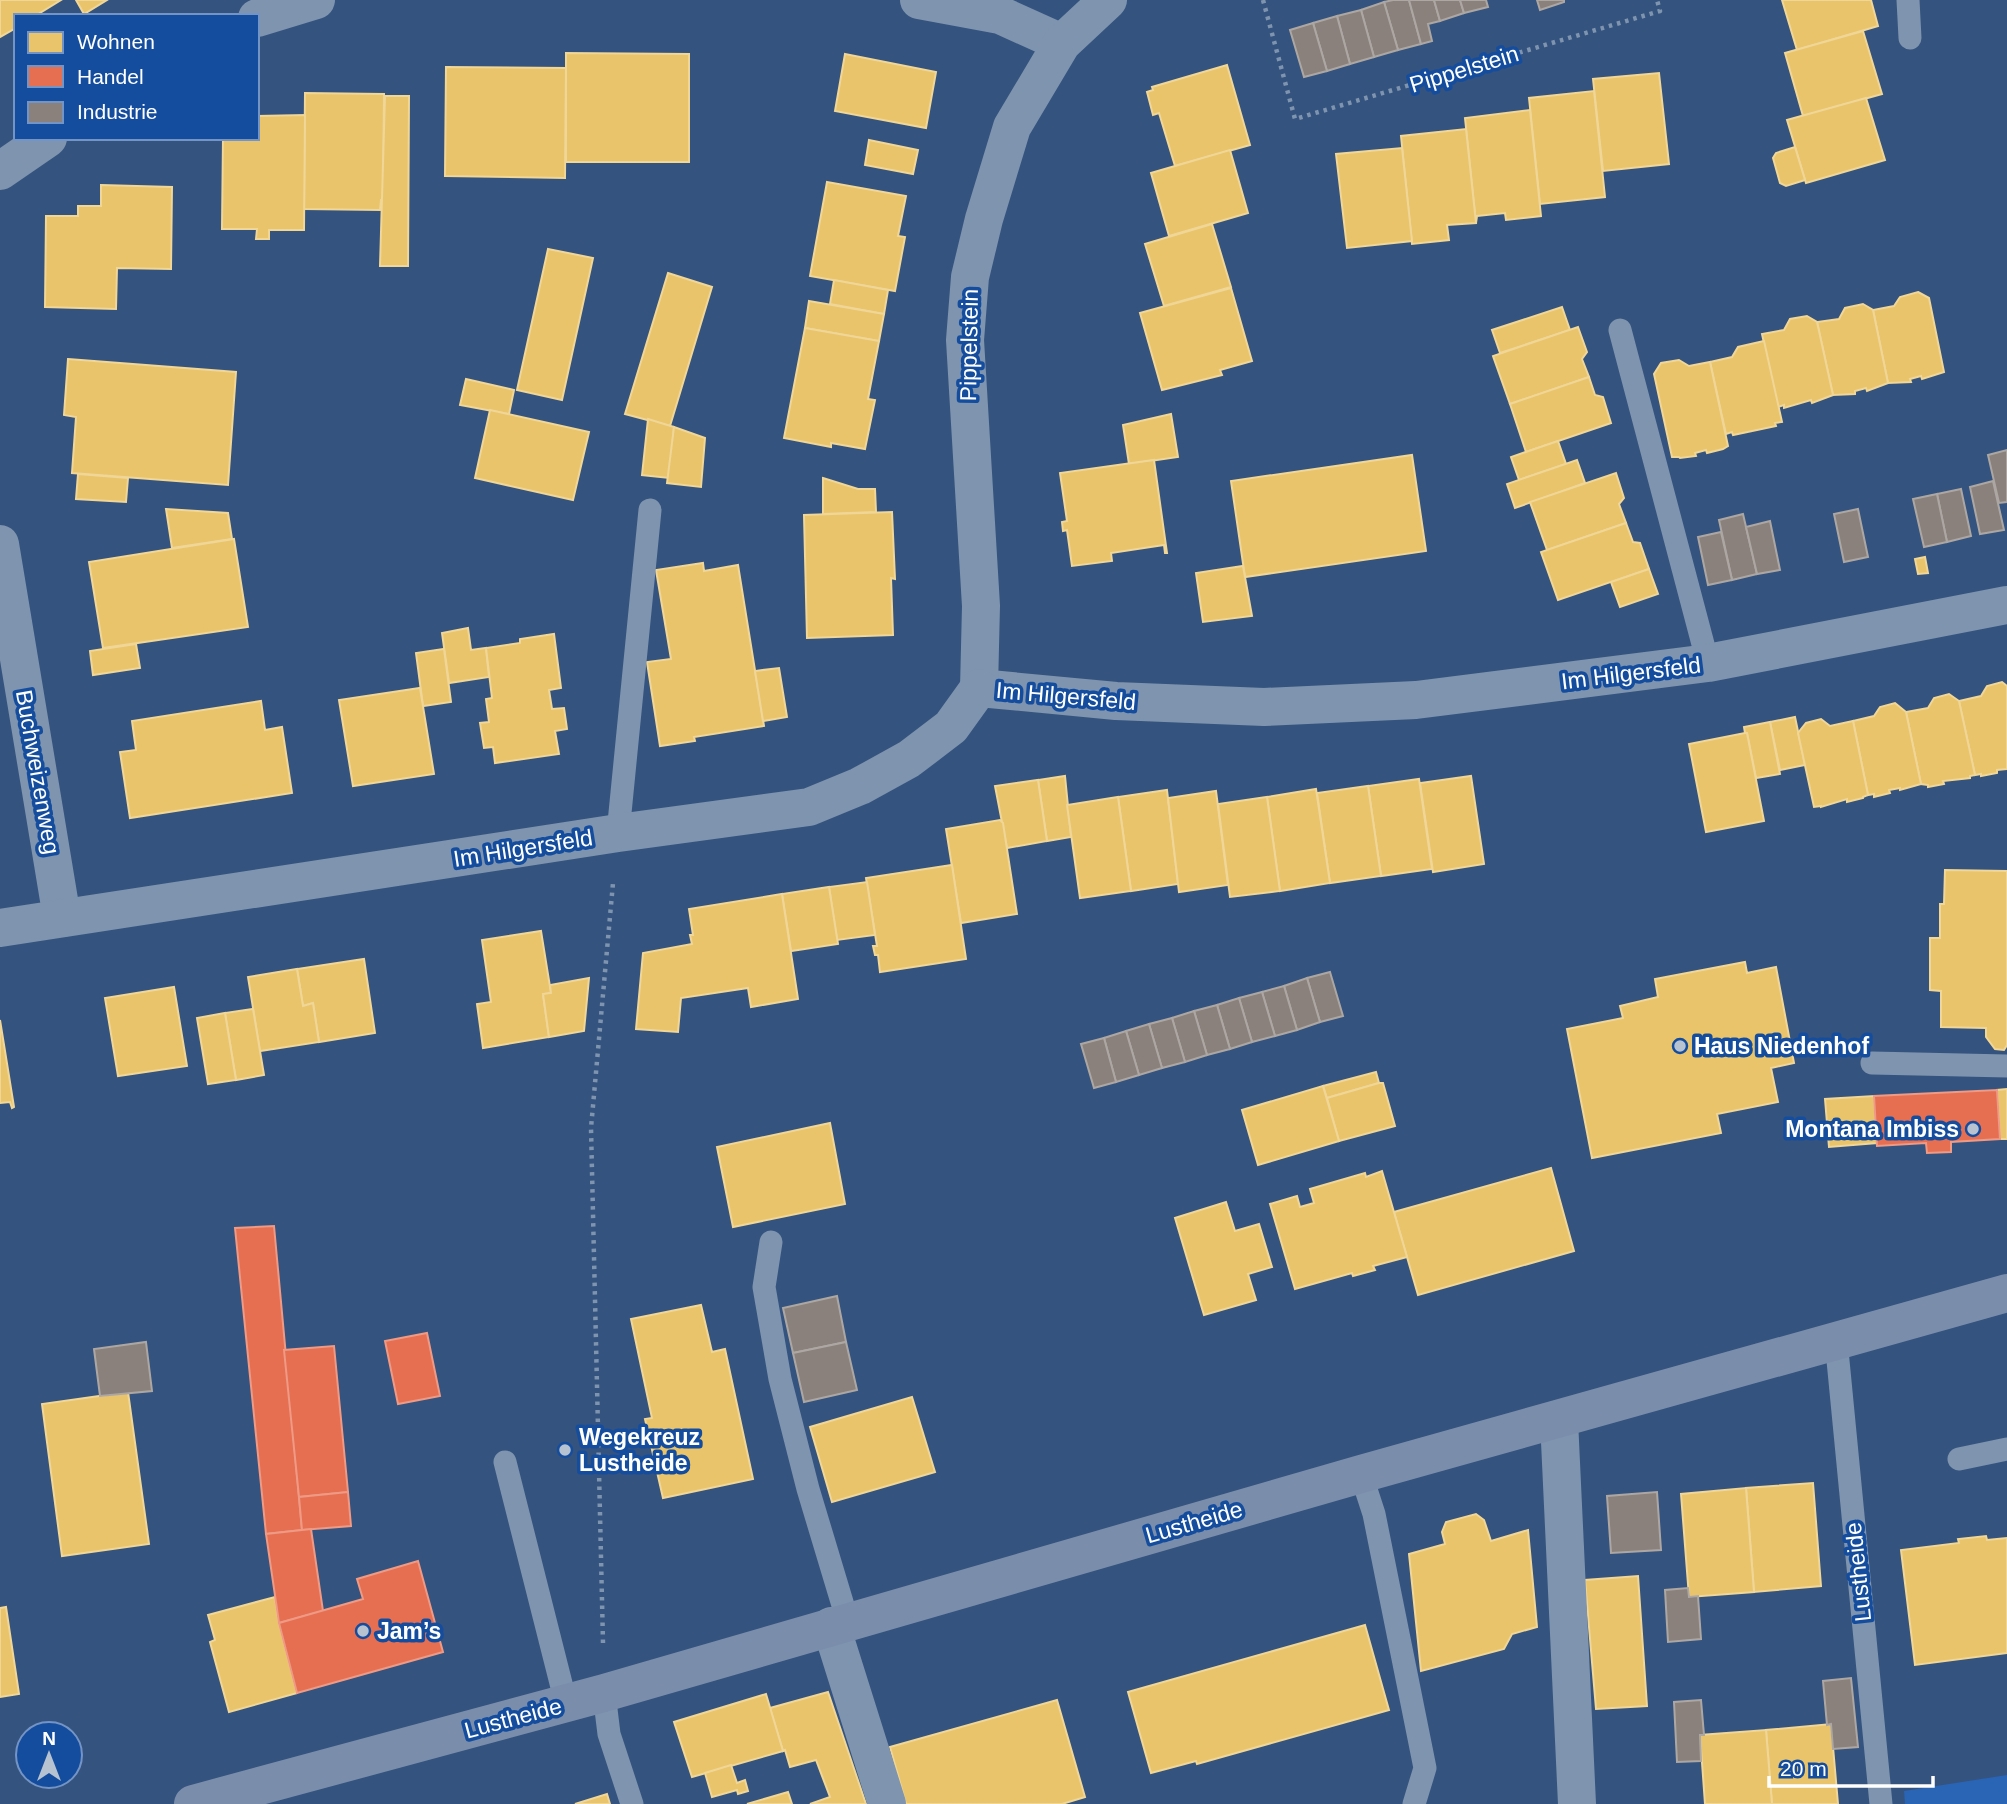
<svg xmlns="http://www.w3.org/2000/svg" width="2007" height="1804" viewBox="0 0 2007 1804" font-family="Helvetica,sans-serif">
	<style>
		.green { fill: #2a64b4 }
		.homes { fill: #e9c46a; stroke: #f0d697; stroke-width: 2 }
		.shops { fill: #e76f51; stroke: #ee9a85; stroke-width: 2 }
		.industry { fill: #8a817c; stroke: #ada7a3; stroke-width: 2 }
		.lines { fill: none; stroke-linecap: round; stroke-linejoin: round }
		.path { stroke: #7f94af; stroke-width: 4.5; stroke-dasharray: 3.5 5; stroke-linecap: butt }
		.service { stroke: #7f94af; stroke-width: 23 }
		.minor { stroke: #7f94af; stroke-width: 38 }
		.secondary { stroke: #7a8eac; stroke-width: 38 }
		.poi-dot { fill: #b8c3d2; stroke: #154d9e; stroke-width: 2.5 }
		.labels { text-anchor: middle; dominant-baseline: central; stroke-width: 7; stroke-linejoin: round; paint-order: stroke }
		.street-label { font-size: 23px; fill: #fff; stroke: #154d9e }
		.poi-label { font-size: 23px; font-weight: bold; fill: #fff; stroke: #154d9e; text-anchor: start }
	</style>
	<rect width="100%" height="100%" fill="#34537e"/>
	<path class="green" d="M2007,1775V1804H1905L1904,1791Z"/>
	<g class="homes">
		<path d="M0,0H61L35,16H16V28L0,37Z"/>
		<path d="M76,0H107L84,14Z"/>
		<path d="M1782,0H1871L1878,26L1797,50Z"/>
		<path d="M1863,31L1882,94L1803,116L1785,53Z"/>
		<path d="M566,53L689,54V162H566Z"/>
		<path d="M845,54L936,72L926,128L835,111Z"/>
		<path d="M1227,65L1250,145L1175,166L1159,113L1153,115L1147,92L1153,90L1152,87Z"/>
		<path d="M446,67L566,68L565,178L445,176Z"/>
		<path d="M1659,73L1669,164L1603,171L1593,79Z"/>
		<path d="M1594,91L1605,197L1540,204L1529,98Z"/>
		<path d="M305,93L384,94L383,200H381L380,210L304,209Z"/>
		<path d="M385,96H409L408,266H380Z"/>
		<path d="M1866,98L1885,160L1806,183L1787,120Z"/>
		<path d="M1530,110L1541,216L1506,220L1505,213L1477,216L1476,223L1465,118Z"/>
		<path d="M305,115L304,230H269V239H256L257,229H222L223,138H257V116Z"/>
		<path d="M1466,129L1476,223L1447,225L1449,240L1412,244L1401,136Z"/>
		<path d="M869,140L918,150L913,174L865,165Z"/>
		<path d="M1795,147L1805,180L1786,186L1780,183L1773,158L1776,153Z"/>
		<path d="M1402,148L1412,241L1347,248L1336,154Z"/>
		<path d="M1230,150L1248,213L1169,236L1151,173Z"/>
		<path d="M827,182L906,196L898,236L905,237L895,291L810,276Z"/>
		<path d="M101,185L172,187L171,269L117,268L116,309L45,307L46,216H78V206H101Z"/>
		<path d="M1212,224L1231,287L1164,306L1145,244Z"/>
		<path d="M548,249L593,258L562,400L517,390Z"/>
		<path d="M668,273L712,287L670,426L625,414Z"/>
		<path d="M834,280L888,290L884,314L830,304Z"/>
		<path d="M1231,288L1252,361L1220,370L1222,375L1162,390L1140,313Z"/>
		<path d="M1918,292L1929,298L1944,372L1922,379L1921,376L1910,379L1911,382L1888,383L1873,310L1894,306L1900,297Z"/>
		<path d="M809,301L884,314L879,341L805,328Z"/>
		<path d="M1863,304L1873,310L1888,383L1867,391L1866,388L1855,391V394L1833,395L1817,322L1839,319L1845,308Z"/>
		<path d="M1562,307L1570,330L1500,353L1492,330Z"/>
		<path d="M1807,316L1817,322L1833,395L1812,403L1811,400L1784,408V405L1778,407L1762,334L1784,330L1790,319Z"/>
		<path d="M1578,327L1587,352L1582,359L1589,377L1510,404L1493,356Z"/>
		<path d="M805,328L879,341L868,399L875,400L865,449L831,443V447L784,438Z"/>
		<path d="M1764,341L1782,422L1775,423L1776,426L1733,435L1732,432L1726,434L1710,362L1732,357L1738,347Z"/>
		<path d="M68,359L236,372L228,485L72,473L76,417L64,415Z"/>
		<path d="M1679,360L1689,366L1710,362L1728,446L1723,449L1707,453L1706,450L1695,453L1696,456L1680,458L1679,457H1672L1654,374L1661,363Z"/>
		<path d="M1589,377L1595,395L1603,397L1611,423L1526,452L1510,404Z"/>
		<path d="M466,379L514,390L509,414L460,405Z"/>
		<path d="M490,410L589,432L573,500L475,478Z"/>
		<path d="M1171,414L1178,457L1129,464L1123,425Z"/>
		<path d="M648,419L674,427L669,478L642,475Z"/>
		<path d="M674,427L705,438L701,487L667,483Z"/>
		<path d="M1558,441L1566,464L1519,480L1511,457Z"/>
		<path d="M1412,455L1426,551L1245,577L1231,481Z"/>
		<path d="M1154,460L1167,553H1165L1164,545L1111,553L1112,561L1072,566L1067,530L1063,531L1062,522L1067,521L1060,473Z"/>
		<path d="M1577,460L1585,483L1515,508L1507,484Z"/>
		<path d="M1616,473L1624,498L1619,504L1626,523L1547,550L1530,502Z"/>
		<path d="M78,474L128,478L126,502L76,499Z"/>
		<path d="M823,478L858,489H875L876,512L823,514Z"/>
		<path d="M166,509L228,513L232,539L172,548Z"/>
		<path d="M892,512L895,579L891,578L893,635L807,638L804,515Z"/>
		<path d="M1626,523L1633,542L1640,543L1649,569L1558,600L1541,552Z"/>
		<path d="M234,539L248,627L103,648L89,562Z"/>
		<path d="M1925,557L1928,573L1918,574L1915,559Z"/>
		<path d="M703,563L704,571L738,565L764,726L694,737L695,741L660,746L647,662L671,659L656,570Z"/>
		<path d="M1243,566L1252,616L1203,622L1196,573Z"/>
		<path d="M1649,569L1658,594L1620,607L1611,582Z"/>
		<path d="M468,628L471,650L486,648L489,677L449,683L442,633Z"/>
		<path d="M554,634L561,688L549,690L552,709L564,708L567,729L555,731L559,754L495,763L493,747L484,748L480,723L489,722L486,699L492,698L486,648L520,643V639Z"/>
		<path d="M136,644L140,668L93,675L90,651Z"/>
		<path d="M444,649L451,702L423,706L416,653Z"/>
		<path d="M779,668L787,717L763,721L755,671Z"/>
		<path d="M2002,682L2007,686V769L1997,770V773L1981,776V774L1975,775L1959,701L1981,696L1987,686Z"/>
		<path d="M420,688L434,774L353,786L339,700Z"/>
		<path d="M1949,694L1959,701L1975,775L1970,776V778L1943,781L1944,784L1928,787V785L1921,784L1906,712L1928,708L1934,698Z"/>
		<path d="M261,701L265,730L282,727L292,793L130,818L120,752L136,750L132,721Z"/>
		<path d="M1895,703L1906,712L1921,784L1900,790V788L1889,790L1890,793L1874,797V794L1868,795L1853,721L1874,716L1880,707Z"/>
		<path d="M1795,717L1805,765L1780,770L1770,722Z"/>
		<path d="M1821,719L1830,726L1853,721L1868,795L1863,797V798L1847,802V799L1821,807V806L1814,807L1798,733L1806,723Z"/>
		<path d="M1770,722L1780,774L1756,778L1747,733H1745L1744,727Z"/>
		<path d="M1745,733H1747L1764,821L1706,832L1689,744Z"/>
		<path d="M1065,776L1071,837L1047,841L1038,780Z"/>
		<path d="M1471,776L1484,864L1433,872L1420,783Z"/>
		<path d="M1419,779L1432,869L1381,876L1368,786Z"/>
		<path d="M1038,780L1047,841L1007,848L995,786Z"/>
		<path d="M1368,786L1381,876L1330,883L1317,793Z"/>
		<path d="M1316,789L1330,883L1280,891L1267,797Z"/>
		<path d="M1167,790L1178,884L1131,891L1118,797Z"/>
		<path d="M1216,791L1228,885L1179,892L1168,798Z"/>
		<path d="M1118,797L1131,891L1080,898L1067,805Z"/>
		<path d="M1267,797L1280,891L1230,897L1218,804Z"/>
		<path d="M1000,820L1003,823L1017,914L961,923L946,829Z"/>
		<path d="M952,865L966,959L880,972L878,955H875L873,946H877L866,878Z"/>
		<path d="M1945,870L2007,871V1045L2004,1050L1995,1049L1986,1037V1028L1941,1027V991L1930,990V938H1940V904H1944Z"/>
		<path d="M867,882L875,935L837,940L829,887Z"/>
		<path d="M829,887L838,944L791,951L782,894Z"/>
		<path d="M782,894L798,999L751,1007L748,988L681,998L678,1032L636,1029L643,953L692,944L690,935H693L689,909Z"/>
		<path d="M541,931L551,993L543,994L549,1037L483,1048L477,1004L491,1002L482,940Z"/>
		<path d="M364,959L375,1033L319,1042L313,1003L303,1006L297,969Z"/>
		<path d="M1745,962L1747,973L1776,967L1794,1063L1771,1068L1778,1102L1717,1114L1721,1133L1592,1158L1567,1029L1623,1018L1620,1006L1658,997L1655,979Z"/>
		<path d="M297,969L303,1006L313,1003L319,1042L260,1051L248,977Z"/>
		<path d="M589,978L584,1031L549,1037L543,994L551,993L550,985Z"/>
		<path d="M174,987L187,1066L118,1076L105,998Z"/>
		<path d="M253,1009L264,1075L236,1080L225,1013Z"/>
		<path d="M225,1013L236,1080L208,1084L197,1018Z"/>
		<path d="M0,1020L14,1107L12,1108L10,1102L0,1103Z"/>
		<path d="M1376,1072L1379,1083L1327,1098L1323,1086Z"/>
		<path d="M1379,1083H1383L1395,1126L1339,1141L1327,1098Z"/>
		<path d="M1323,1086L1339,1141L1258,1165L1242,1110Z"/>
		<path d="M2007,1089V1139H2000L1997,1090Z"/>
		<path d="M1874,1096L1877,1143L1829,1147L1825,1099Z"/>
		<path d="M830,1123L845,1204L733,1227L717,1147Z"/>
		<path d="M1551,1168L1574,1251L1418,1295L1394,1212Z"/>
		<path d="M1382,1171L1407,1257L1373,1266L1375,1270L1353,1276L1352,1273L1295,1289L1270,1204L1297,1196L1300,1207L1314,1203L1310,1189L1365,1173L1366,1177Z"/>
		<path d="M1226,1202L1235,1231L1259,1224L1272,1267L1248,1274L1256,1300L1204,1315L1175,1218Z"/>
		<path d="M701,1305L712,1352L725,1349L753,1479L663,1498L645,1419L652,1418L631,1319Z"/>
		<path d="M128,1392L149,1544L62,1556L42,1404Z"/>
		<path d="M912,1397L935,1472L832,1502L810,1427Z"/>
		<path d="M1813,1483L1821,1586L1754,1592L1746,1488Z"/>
		<path d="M1746,1488L1754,1592L1689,1597L1681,1494Z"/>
		<path d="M1476,1514L1484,1520L1491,1541L1528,1530L1537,1627L1512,1634L1504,1649L1421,1671L1409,1554L1445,1544L1442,1532L1446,1522Z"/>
		<path d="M1986,1536L1987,1540L2007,1538V1653L1915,1665L1901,1550L1959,1543L1958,1539Z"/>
		<path d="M1638,1576L1647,1706L1596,1709L1585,1580Z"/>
		<path d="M275,1597L279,1623L297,1693L229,1712L210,1642L215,1640L208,1615Z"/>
		<path d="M6,1607L19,1694L0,1697V1608Z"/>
		<path d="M1365,1625L1389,1710L1197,1764L1196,1761L1151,1773L1128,1692Z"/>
		<path d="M828,1692L866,1804H810L830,1797L816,1760L790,1767L785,1750L783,1751L770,1708Z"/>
		<path d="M766,1694L783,1751L692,1777L674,1722Z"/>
		<path d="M1057,1700L1085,1797L1062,1804H906L890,1747Z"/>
		<path d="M1831,1724L1838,1804H1772L1766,1730Z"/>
		<path d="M1766,1730L1772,1804H1705L1700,1735Z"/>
		<path d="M731,1765L737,1783L745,1780L748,1791L738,1794L737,1790L712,1797L705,1773Z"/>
		<path d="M788,1792L792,1804H747Z"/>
		<path d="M607,1794L610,1804H575Z"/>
	</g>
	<g class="shops">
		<path d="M1997,1090L2000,1139L1951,1142V1152L1927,1153L1926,1143L1877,1146L1874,1096Z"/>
		<path d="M274,1226L302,1530L266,1534L235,1228Z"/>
		<path d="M427,1333L440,1396L398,1404L385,1341Z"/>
		<path d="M334,1346L348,1492L299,1497L284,1350Z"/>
		<path d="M348,1492L351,1526L302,1530L299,1497Z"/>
		<path d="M311,1529L323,1611L279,1623L266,1534Z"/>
		<path d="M418,1561L443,1652L297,1693L279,1623L363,1599L357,1579Z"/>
	</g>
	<g class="industry">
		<path d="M1393,0H1409L1421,44L1398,50L1384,2Z"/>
		<path d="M1409,0H1434L1440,21L1428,24L1432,41L1421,44Z"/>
		<path d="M1434,0H1460L1464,13L1440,21Z"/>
		<path d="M1460,0H1486L1488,7L1464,13Z"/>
		<path d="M1537,0H1564V2L1540,10Z"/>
		<path d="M1384,2L1398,50L1374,57L1361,10Z"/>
		<path d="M1361,10L1374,57L1350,64L1337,16Z"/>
		<path d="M1337,16L1350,64L1327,71L1313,23Z"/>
		<path d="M1313,23L1327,71L1304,77L1290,30Z"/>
		<path d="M2007,450V502L1999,503L1988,455Z"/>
		<path d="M1993,481L2004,530L1980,534L1970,487Z"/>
		<path d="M1961,489L1971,536L1947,542L1937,494Z"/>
		<path d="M1937,494L1947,542L1924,547L1913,499Z"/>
		<path d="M1858,509L1868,557L1844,562L1834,514Z"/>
		<path d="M1743,514L1757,574L1732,580L1719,520Z"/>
		<path d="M1770,521L1780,570L1757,574L1746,527Z"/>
		<path d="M1721,532L1732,580L1708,585L1698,537Z"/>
		<path d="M1330,972L1343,1016L1320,1022L1307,978Z"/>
		<path d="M1307,978L1320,1022L1297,1030L1284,986Z"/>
		<path d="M1284,986L1297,1030L1275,1036L1262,992Z"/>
		<path d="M1262,992L1275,1036L1252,1042L1239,998Z"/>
		<path d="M1239,998L1252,1042L1230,1049L1217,1005Z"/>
		<path d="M1217,1005L1230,1049L1207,1055L1194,1011Z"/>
		<path d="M1194,1011L1207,1055L1185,1062L1172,1018Z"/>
		<path d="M1172,1018L1185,1062L1162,1068L1149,1024Z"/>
		<path d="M1149,1024L1162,1068L1139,1075L1126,1031Z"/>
		<path d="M1126,1031L1139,1075L1116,1082L1104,1038Z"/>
		<path d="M1104,1038L1116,1082L1094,1088L1081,1044Z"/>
		<path d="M837,1296L846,1342L793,1353L783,1308Z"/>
		<path d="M146,1342L152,1391L100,1396L94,1349Z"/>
		<path d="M846,1342L857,1390L804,1402L793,1353Z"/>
		<path d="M1657,1492L1661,1550L1611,1553L1607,1496Z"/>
		<path d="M1688,1588L1689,1597L1698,1596L1701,1639L1668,1642L1665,1590Z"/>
		<path d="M1851,1678L1858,1747L1833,1749L1831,1724L1827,1725L1823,1681Z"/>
		<path d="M1701,1700L1704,1735H1700L1701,1761L1677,1762L1674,1702Z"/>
	</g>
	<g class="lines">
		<g class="path">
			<path d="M1263,0L1295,119L1660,11L1657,0"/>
			<path d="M603,1643L591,1128L613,883"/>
		</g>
		<g class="service">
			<path d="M1908,0L1910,38"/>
			<path d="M1620,330L1708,663"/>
			<path d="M618,833L650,510"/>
			<path d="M1872,1063L2007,1066"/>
			<path d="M771,1242L764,1287L780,1379L808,1489L848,1622"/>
			<path d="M1836,1340L1881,1804"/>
			<path d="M1959,1459L2007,1449"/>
			<path d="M505,1462L566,1703"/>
			<path d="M1361,1474L1374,1514L1425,1768L1414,1804"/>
			<path d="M604,1693L609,1734L632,1804"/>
		</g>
		<g class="minor">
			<path d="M919,0L1000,15L1062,43"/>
			<path d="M257,18L316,0"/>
			<path d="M0,171L48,138"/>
			<path d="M0,544L62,918"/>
			<path d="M979,688L1116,701L1264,707L1416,700L1708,663L2007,605"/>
			<path d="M979,688L981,606L965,340L970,277L984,219L1012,127L1062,43L1108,0"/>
			<path d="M0,928L618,833L809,807L860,786L909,759L951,727L979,688"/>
			<path d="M1559,1420L1577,1804"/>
			<path d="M831,1626L887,1804"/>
		</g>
		<path class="secondary" d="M193,1804L604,1693L1361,1474L2007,1293"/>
	</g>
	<g class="poi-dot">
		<circle cx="1680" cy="1046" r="7"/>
		<circle cx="1973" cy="1129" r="7"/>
		<circle cx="565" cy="1450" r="7"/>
		<circle cx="363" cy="1631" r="7"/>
	</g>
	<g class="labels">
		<g class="street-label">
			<text transform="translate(1464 69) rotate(-17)">Pippelstein</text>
			<text transform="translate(969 345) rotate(-89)">Pippelstein</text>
			<text transform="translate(1631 673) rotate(-7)">Im Hilgersfeld</text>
			<text transform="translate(1066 696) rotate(5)">Im Hilgersfeld</text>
			<text transform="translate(38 772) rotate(80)">Buchweizenweg</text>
			<text transform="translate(523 848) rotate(-9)">Im Hilgersfeld</text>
			<text transform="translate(1194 1522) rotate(-16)">Lustheide</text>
			<text transform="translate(1858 1572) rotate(-96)">Lustheide</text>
			<text transform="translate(513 1718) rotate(-15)">Lustheide</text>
		</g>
		<g class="poi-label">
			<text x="1694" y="1046">Haus Niedenhof</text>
			<text x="1959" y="1129" text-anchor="end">Montana Imbiss</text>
			<text x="579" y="1437">Wegekreuz<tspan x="579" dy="26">Lustheide</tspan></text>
			<text x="377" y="1631">Jam’s</text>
		</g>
	</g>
	<rect x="14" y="14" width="245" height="126" fill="#154d9e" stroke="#7394c5" stroke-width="2"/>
	<rect x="28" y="32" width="35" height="21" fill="#e9c46a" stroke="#7394c5" stroke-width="2"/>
	<text x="77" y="49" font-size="21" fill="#ffffff">Wohnen</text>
	<rect x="28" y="66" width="35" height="21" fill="#e76f51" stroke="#7394c5" stroke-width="2"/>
	<text x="77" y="84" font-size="21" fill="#ffffff">Handel</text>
	<rect x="28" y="102" width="35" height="21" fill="#8a817c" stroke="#7394c5" stroke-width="2"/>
	<text x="77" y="119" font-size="21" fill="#ffffff">Industrie</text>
	<g transform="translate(49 1755)"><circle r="33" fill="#154d9e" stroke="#7394c5" stroke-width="2"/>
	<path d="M0-5L12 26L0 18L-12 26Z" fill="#b8c3d2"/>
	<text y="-10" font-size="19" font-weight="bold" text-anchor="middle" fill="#ffffff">N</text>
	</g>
	<path d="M1769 1776v10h164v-10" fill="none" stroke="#ffffff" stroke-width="3.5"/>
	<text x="1780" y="1776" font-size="21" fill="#ffffff" stroke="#154d9e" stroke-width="5" paint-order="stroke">20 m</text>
</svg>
